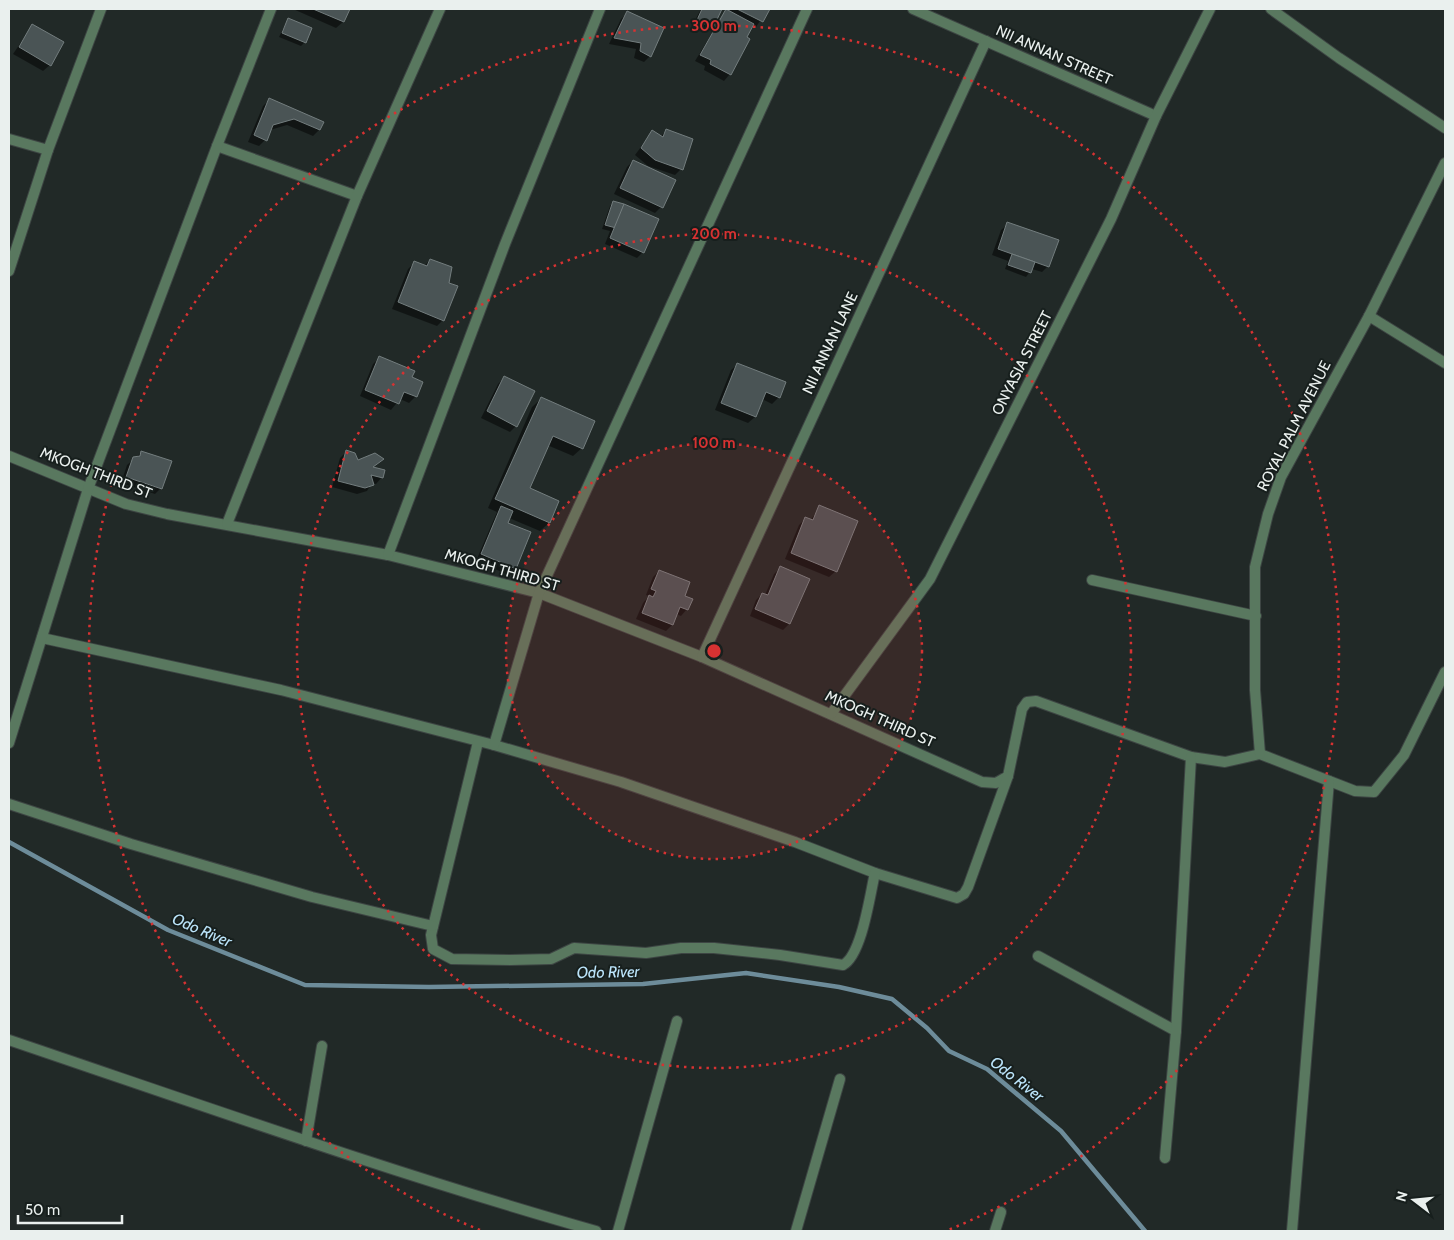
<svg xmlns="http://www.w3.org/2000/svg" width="1454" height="1240" viewBox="0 0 1454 1240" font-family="Cabin,sans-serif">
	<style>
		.shadow { fill: #0007 }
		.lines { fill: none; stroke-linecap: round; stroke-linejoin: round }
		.stream { stroke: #6d8c9a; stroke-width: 4.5 }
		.building { fill: #4a5455; stroke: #737d7e }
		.minor-casing { stroke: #3d4543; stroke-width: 12 }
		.tertiary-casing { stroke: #3d4543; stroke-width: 12 }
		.minor { stroke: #59785f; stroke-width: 10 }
		.tertiary { stroke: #59785f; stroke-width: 10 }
		.ring { fill: none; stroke: #d73232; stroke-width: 2.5; stroke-dasharray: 2.5 5 }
		.labels { text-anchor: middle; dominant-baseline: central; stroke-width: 4; stroke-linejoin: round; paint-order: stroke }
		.street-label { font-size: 15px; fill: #eaf0ee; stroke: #171f1d }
		.water-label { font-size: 16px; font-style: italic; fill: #bbe4fa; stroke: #171f1d }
		.centre { fill: #d73232; stroke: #171f1d; stroke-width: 2.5 }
		.ring-label { font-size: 15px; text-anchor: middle; font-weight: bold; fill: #d73232; stroke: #171f1d; stroke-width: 4; stroke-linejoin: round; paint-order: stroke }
	</style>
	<rect width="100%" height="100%" fill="#212927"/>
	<g class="shadow">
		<path d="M293,9H348L343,22L336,28Z"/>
		<path d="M701,9H721L714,25L708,31L693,24Z"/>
		<path d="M724,9H768L756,27L752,25L730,74L724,81L704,70L705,66L695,61L725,12Z"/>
		<path d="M627,13L650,56L644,62L634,58L636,49L609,44L621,19Z"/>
		<path d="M288,19L305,42L301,46L279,37Z"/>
		<path d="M33,25L50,65L43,71L13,54Z"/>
		<path d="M269,100L319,130L313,136L287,125L270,130L265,140L259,146L248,142L263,106Z"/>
		<path d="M666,131L681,169L675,175L648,166L635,155L652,132L660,137Z"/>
		<path d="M633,161L661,207L655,213L614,194L627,167Z"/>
		<path d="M614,202L643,252L637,258L605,244L610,231L602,229L610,206Z"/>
		<path d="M1008,224L1048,266L1042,272L1032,269L1026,277L1005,269L1008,261L992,255L1001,230Z"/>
		<path d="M430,260L443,320L437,326L392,309L408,269L414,263L424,266Z"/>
		<path d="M380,357L410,378L416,396L409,403L400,399L391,410L360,396L373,364Z"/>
		<path d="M738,364L779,397L772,404L762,399L755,417L748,423L715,410L731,370Z"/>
		<path d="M504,378L516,426L510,432L481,418L498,384Z"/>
		<path d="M541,399L582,448L573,456L547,445L528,489L558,502L549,523L540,531L509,518L507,523L515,568L509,575L476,561L497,512L488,508L532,407Z"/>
		<path d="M142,452L161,488L155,494L121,483L127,465Z"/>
		<path d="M346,452L357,461L372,468L382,477L376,484L372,483L367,491L357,494L332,487L340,458Z"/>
		<path d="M820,507L836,571L829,577L785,559L799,525L805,519L810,521Z"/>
		<path d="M781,567L789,624L783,630L750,616L756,600L762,594L765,595L774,574Z"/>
		<path d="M659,571L683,597L687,609L681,616L676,614L672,625L666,631L636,619L643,603L649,596L646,595L653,577Z"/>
	</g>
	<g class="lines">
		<path class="stream" d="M9,842L168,930L305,985L429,987L643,984L746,973L839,987L892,999L927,1028L949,1051L987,1069L1061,1131L1145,1231"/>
	</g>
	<g class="building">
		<path d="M313,9H350L344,22Z"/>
		<path d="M702,9H722L713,28L697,20Z"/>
		<path d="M726,9L754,24L747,37L750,39L731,75L710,64L711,60L700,55Z"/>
		<path d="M737,9H770L763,22Z"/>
		<path d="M627,11L664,28L651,57L640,51L641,43L614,38Z"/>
		<path d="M288,18L312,28L306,43L282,33Z"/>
		<path d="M32,24L64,42L51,66L19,47Z"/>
		<path d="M269,98L324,122L320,130L294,119L273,125L267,141L254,135Z"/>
		<path d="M666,129L693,139L683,170L655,160L641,148L652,130L663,137Z"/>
		<path d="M633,160L676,180L663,208L620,188Z"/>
		<path d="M613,201L624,204L616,228L605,225Z"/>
		<path d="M624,204L659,219L644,253L610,238Z"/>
		<path d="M1007,222L1059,240L1049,267L998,249Z"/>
		<path d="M1012,254L1035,262L1031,273L1008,265Z"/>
		<path d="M430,259L452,267L449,283L458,286L444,321L398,302L414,261L427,266Z"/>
		<path d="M379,356L415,371L412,377L423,382L417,397L404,392L399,404L365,390Z"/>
		<path d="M737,363L786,382L780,398L766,392L756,417L721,403Z"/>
		<path d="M504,376L535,391L517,427L487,411Z"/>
		<path d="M541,397L595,421L583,449L553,436L530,488L559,501L550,523L495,499Z"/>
		<path d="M346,450L355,453L358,460L375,453L384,459L373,467L385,470L383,478L371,475L374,485L365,488L338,481Z"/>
		<path d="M141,451L172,461L162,489L126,477L133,457L140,456Z"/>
		<path d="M819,505L858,521L837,572L791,553L805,517L813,520Z"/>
		<path d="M501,506L513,511L508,523L531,532L516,569L481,554Z"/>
		<path d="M780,566L810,579L790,624L755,609L762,593L768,595Z"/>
		<path d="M659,570L690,582L685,596L693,599L688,610L680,607L673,625L642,613L649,595L653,597L656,591L651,589Z"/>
	</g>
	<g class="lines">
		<g class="minor-casing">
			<g id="minor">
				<path d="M913,9L1156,116"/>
				<path d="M9,139L48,150"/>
				<path d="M217,146L357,196"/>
				<path d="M9,271L48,150L101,9"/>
				<path d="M1369,316L1445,363"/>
				<path d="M9,456L126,504L167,514L388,555L539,593L702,657L982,782L996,783L1008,776L1022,709L1027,702L1036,701L1191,757L1225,762L1260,754L1355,791L1374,792L1404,755L1445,672"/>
				<path d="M227,524L357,196L440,9"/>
				<path d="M388,555L505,244L600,9"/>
				<path d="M1092,580L1256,616"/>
				<path d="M42,638L281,690L494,745L621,782L795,842L875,873L957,898L964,894L968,887L1008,776"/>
				<path d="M702,657L986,41"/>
				<path d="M831,714L930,579L1111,219L1156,116L1210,9"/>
				<path d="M478,742L431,935L433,949L452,959L510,960L551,959L574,948L646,953L681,948H714L780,955L843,965C862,955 870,894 875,873"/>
				<path d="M9,743L88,489L217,146L271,9"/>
				<path d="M494,745L539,593L807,9"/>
				<path d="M1260,754L1255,690V567L1268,514L1281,477L1369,316L1445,163"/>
				<path d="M9,804L131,844L312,897L433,926"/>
				<path d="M1038,956L1176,1031"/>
				<path d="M9,1040C204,1106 398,1175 596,1231"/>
				<path d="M306,1141L322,1046"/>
				<path d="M1165,1158L1176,1031L1191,757"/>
				<path d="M618,1231L677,1021"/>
				<path d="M796,1231L840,1079"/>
				<path d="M995,1231L1001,1212"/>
				<path d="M1292,1231L1329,781"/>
			</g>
		</g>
		<g class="tertiary-casing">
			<path id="tertiary" d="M1271,9L1339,58L1445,128"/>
		</g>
		<use href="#minor" class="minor"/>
		<use href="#tertiary" class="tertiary"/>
	</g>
	<circle cx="714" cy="651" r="208" fill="#d73232" fill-opacity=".12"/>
	<g class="ring">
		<circle cx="714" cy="651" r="208"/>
		<circle cx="714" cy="651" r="417"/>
		<path d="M480 1230A625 625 0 1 1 948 1230"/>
	</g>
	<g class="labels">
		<g class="street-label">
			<text transform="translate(1054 55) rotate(24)">NII ANNAN STREET</text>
			<text transform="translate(830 343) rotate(-65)">NII ANNAN LANE</text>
			<text transform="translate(1022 363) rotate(-63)">ONYASIA STREET</text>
			<text transform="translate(1294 426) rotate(-63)">ROYAL PALM AVENUE</text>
			<text transform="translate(96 473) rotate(21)">MKOGH THIRD ST</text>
			<text transform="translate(502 570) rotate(16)">MKOGH THIRD ST</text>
			<text transform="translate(880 719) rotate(24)">MKOGH THIRD ST</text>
		</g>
		<g class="water-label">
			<text transform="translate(202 930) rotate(23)">Odo River</text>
			<text transform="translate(608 972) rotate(-1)">Odo River</text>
			<text transform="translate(1017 1079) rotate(38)">Odo River</text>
		</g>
	</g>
	<circle cx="714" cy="651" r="8" class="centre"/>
	<g class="ring-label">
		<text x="714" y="31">300 m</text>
		<text x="714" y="239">200 m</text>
		<text x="714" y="448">100 m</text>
	</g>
	<rect width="1454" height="1240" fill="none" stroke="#eaf0ee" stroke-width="20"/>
	<g transform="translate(1414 1200) rotate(286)" stroke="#171f1d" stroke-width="4" paint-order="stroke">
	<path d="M0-4L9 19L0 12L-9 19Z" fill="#eaf0ee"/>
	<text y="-8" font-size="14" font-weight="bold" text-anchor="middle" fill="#eaf0ee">N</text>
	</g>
	<path d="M18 1215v8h104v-8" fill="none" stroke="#eaf0ee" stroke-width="2.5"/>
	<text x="25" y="1215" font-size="15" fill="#eaf0ee" stroke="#171f1d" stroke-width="4" paint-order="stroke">50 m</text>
</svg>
